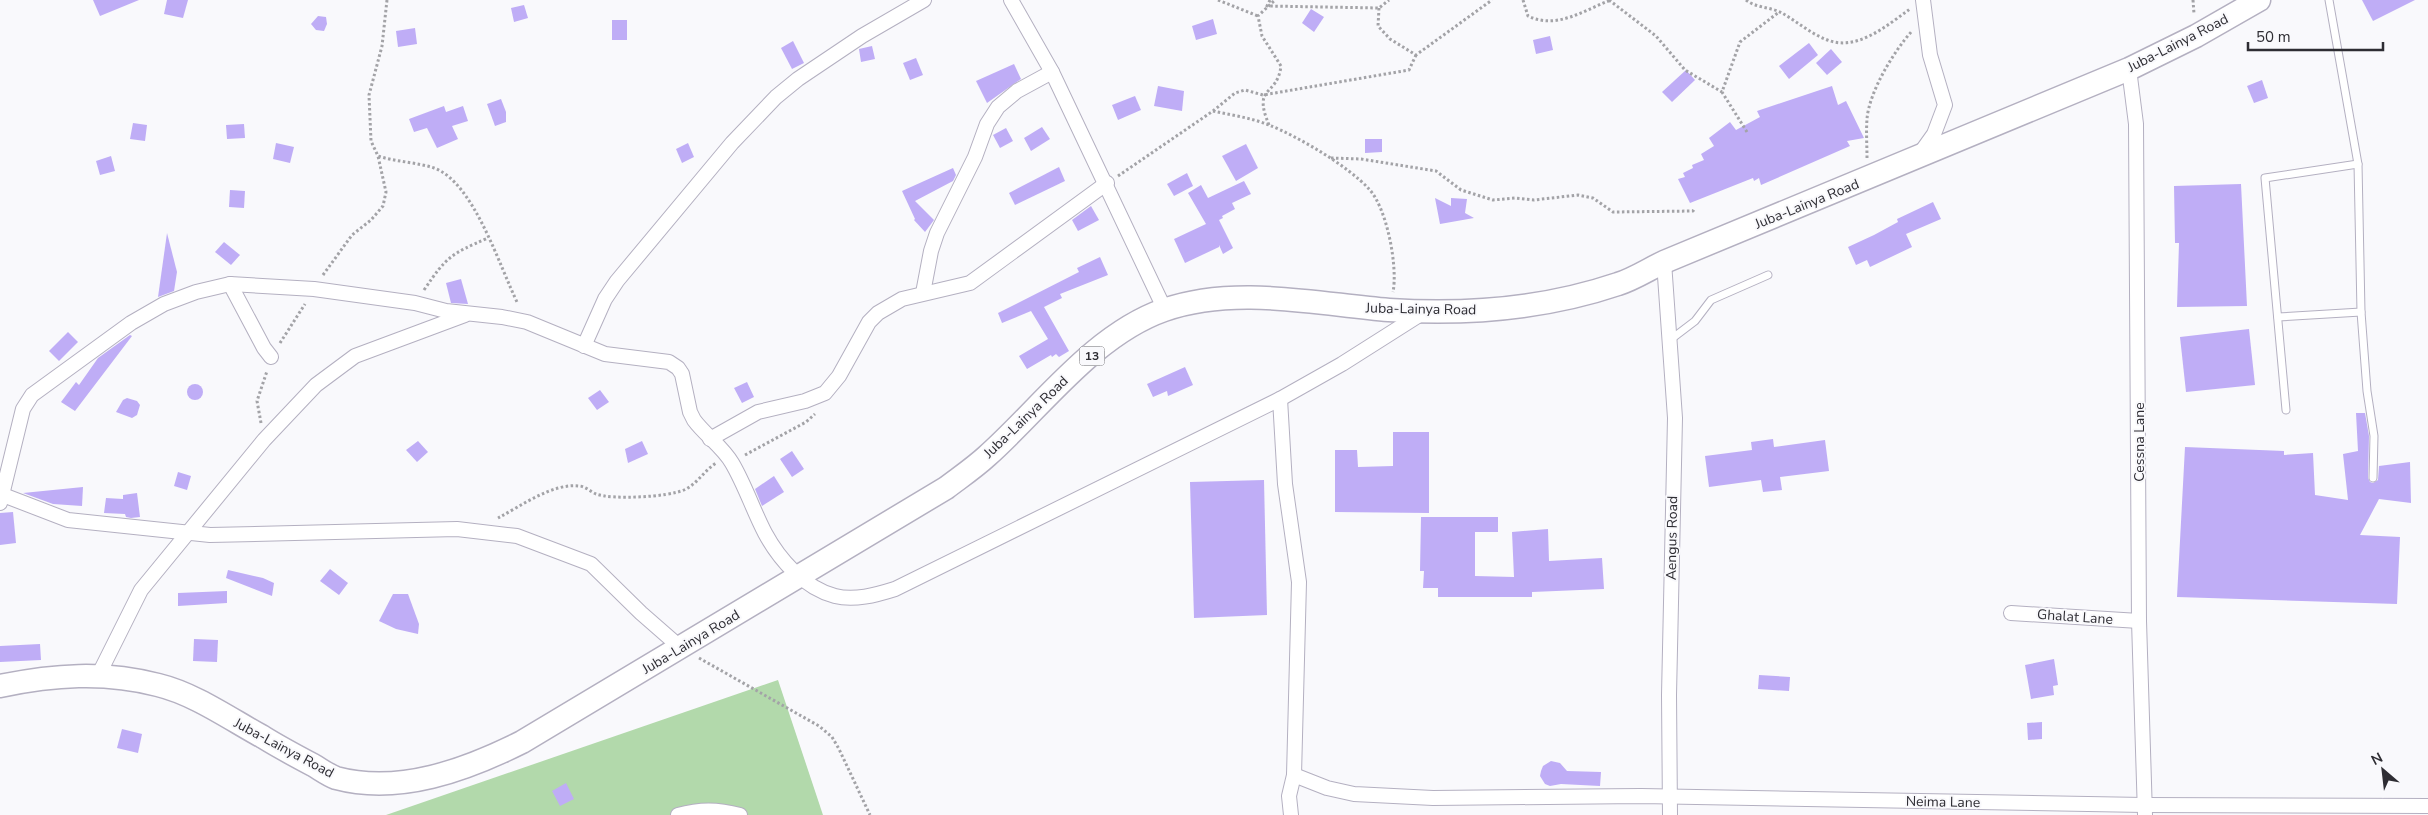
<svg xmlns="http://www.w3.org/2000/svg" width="2428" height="815" viewBox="0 0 2428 815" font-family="'Nunito Sans',sans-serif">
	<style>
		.green { fill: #b2d9ab }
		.building { fill: #bfadf6 }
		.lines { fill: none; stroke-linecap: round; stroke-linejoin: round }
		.lane-casing { stroke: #b4b0c1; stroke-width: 9 }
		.street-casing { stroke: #b4b0c1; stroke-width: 16 }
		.primary-casing { stroke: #b4b0c1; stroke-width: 25 }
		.path { stroke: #a3a3a7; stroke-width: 3; stroke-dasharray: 2.5 2.5; stroke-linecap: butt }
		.lane { stroke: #fff; stroke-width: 7 }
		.street { stroke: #fff; stroke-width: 14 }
		.primary { stroke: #fff; stroke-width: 22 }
		.labels { text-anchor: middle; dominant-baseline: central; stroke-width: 4; stroke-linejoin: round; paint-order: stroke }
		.shield { fill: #f9f9fc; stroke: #6b6a6f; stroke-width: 1 }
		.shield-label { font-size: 12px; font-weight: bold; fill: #2e2d33 }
		.street-label { font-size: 14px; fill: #2e2d33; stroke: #f9f9fc }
	</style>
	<rect width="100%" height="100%" fill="#f9f9fc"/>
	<path class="green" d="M778,680L823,815H386Z"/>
	<g class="building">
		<path d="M93,0H139L100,16Z"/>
		<path d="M167,0H188L183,18L164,14Z"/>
		<path d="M2362,0H2415L2373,21Z"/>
		<path d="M524,5L528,18L514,22L511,8Z"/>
		<path d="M1311,9L1324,17L1314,32L1302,23Z"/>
		<path d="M318,16L326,17L327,24L324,31L316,30L311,24Z"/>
		<path d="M1213,19L1217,34L1196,40L1192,26Z"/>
		<rect x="612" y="20" width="15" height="20"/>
		<path d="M415,28L417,44L398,47L396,31Z"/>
		<path d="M1550,36L1553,50L1536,54L1533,40Z"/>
		<path d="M793,41L804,63L792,69L781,48Z"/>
		<path d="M1809,43L1818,55L1789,79L1779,66Z"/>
		<path d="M872,46L875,59L861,62L859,49Z"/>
		<path d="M1831,49L1842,62L1827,75L1816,63Z"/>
		<path d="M916,58L923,75L910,80L903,63Z"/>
		<path d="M1014,64L1021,79L987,103L976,81Z"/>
		<path d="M1686,70L1695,80L1672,102L1662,92Z"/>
		<path d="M2262,80L2268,98L2254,103L2247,86Z"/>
		<path d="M1158,86L1184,91L1182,111L1154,106Z"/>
		<path d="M1832,86L1838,105L1846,101L1864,138L1847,141L1850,146L1761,185L1759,178L1754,181L1753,178L1690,203L1678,179L1685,177L1683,173L1693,168L1692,165L1704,160L1701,154L1714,146L1709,138L1730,122L1736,130L1760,117L1757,111Z"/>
		<path d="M1135,96L1141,110L1118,120L1112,105Z"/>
		<path d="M501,99L506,112V122L495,126L487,104Z"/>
		<path d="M444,106L446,112L463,106L468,121L452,126L458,139L437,148L427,128L414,132L409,119Z"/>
		<path d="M133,123L147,125L145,141L130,139Z"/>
		<path d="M244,124L245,138L227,139L226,125Z"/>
		<path d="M1042,127L1050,139L1031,151L1024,138Z"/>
		<path d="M1006,128L1013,141L1000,148L993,135Z"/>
		<path d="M1365,139H1382V152L1365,153Z"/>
		<path d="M276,143L294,147L290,163L273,159Z"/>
		<path d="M688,143L694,157L682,163L676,149Z"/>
		<path d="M1246,144L1258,168L1236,181L1222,156Z"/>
		<path d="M111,156L115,171L100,175L96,161Z"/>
		<path d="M1059,167L1065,181L1015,205L1009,193Z"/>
		<path d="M953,168L956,175L953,181L915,201L934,220L925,232L914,220L915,219L902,191Z"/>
		<path d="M1187,173L1193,186L1174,196L1167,184Z"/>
		<path d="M1244,181L1251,194L1232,203L1235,209L1222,216L1223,218L1219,220L1233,248L1223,254L1219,245V247L1185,263L1174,239L1206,224L1188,193L1201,185L1208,198Z"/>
		<path d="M2241,184L2247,306L2177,307L2179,243H2175L2174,186Z"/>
		<path d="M230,190L245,191L244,208L229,207Z"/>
		<path d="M1435,198L1451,206V198L1467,199L1465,213L1474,218L1440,224Z"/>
		<path d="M1933,202L1941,219L1906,234L1912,247L1870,267L1867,260L1856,265L1848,247L1874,235L1898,222L1897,219Z"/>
		<path d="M1091,206L1099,220L1078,231L1072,220Z"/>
		<path d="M167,233L177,272L174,291L158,297Z"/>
		<path d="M224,242L240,255L231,265L215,252Z"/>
		<path d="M1100,257L1108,275L1060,294L1062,298L1044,307L1069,351L1059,357L1056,354L1052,357L1051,355L1027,369L1019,356L1048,339L1031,311L1002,323L998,313L1079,272L1077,268Z"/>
		<path d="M461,279L468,304L451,303L446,283Z"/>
		<path d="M2249,329L2255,385L2186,392L2180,337Z"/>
		<path d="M68,332L78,342L59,361L49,351Z"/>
		<path d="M130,335L132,336L75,411L61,402L76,382L79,385L98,358Z"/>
		<path d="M1185,367L1193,385L1168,396L1167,391L1153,397L1147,384Z"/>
		<path d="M747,382L754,397L742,403L734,388Z"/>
		<circle cx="195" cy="392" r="8"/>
		<path d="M600,390L609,402L597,410L588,398Z"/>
		<path d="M127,398L137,401L140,405L137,415L132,418L116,412L123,400Z"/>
		<path d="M2356,413H2365L2369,436L2368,478L2370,482L2373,483L2378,480L2379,466L2410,462L2411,503L2379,499L2360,535L2400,537L2397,604L2177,597L2185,447L2284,451V455L2313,453L2315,495L2348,500L2343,454L2358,451Z"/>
		<path d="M1393,432H1429V513L1335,512V450H1357L1358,467L1393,466Z"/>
		<path d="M1773,439L1774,447L1825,440L1829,471L1780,477L1782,490L1763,492L1761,480L1709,487L1705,456L1752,450L1751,442Z"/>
		<path d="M418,441L428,452L417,462L406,450Z"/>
		<path d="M642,441L648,454L628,463L625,449Z"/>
		<path d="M792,451L804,469L792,477L780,459Z"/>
		<path d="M178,472L191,476L187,490L174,486Z"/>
		<path d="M774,476L784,492L762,506L755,489Z"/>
		<path d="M1264,480L1267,615L1194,618L1190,482Z"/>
		<path d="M83,487L82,506L53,504L23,493Z"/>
		<path d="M137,493L140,517L131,518L126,517L125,514L104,513L106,498L123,499V495Z"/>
		<path d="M13,512L16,543L0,545V513Z"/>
		<path d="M1421,517H1498V532H1475V576L1514,577L1512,532L1548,529L1549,561L1602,558L1604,589L1532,592V597H1438V588H1423L1424,571H1420Z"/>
		<path d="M330,569L348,583L339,595L320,581Z"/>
		<path d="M228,570L263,578L274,583L272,596L226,578Z"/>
		<path d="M227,591V603L178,606V593Z"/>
		<path d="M393,594H408L419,624L418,634L396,629L379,621Z"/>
		<path d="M194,639L218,640L217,662L193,661Z"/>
		<path d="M40,644L41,660L0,662V646Z"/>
		<path d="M2054,659L2058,685L2053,686L2054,695L2031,699L2025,665Z"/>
		<path d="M1759,675L1790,677L1789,691L1758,689Z"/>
		<path d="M2042,722V739L2028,740L2027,723Z"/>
		<path d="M122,729L142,734L138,753L117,748Z"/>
		<path d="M1551,761L1560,763L1567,771L1601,772L1600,786L1561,784L1550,786L1545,784L1540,776L1541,771L1543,766Z"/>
		<path d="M566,783L574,799L560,806L552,791Z"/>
	</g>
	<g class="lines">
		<g class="lane-casing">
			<g id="lane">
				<path d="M2329,0L2358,164L2361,312L2367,391L2374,436L2373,478"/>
				<path d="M2278,317L2361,312"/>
				<path d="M1670,340L1695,321L1711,300L1768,275"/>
				<path d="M2286,410L2265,178L2358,164"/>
			</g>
		</g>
		<g class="street-casing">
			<g id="street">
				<path d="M1011,0L1052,72L1165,310"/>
				<path d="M2129,69L2136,124L2139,621L2145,815"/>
				<path d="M1919,155L1934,134L1945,105L1930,55L1923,0"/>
				<path d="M1664,262L1675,418L1669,695L1670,815"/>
				<path d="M230,284L264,348L271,357"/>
				<path d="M923,293L931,251L937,233L975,157L987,124L998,107L1017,91L1052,72"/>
				<path d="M584,346L605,299L617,281L732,143L776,97L798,79L862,36L924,0"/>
				<path d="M1280,399L1285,484L1299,582L1294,775L1289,796L1291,815"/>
				<path d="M710,439L758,412L805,401L825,393L839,376L869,322L878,313L902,299L970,283L1107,183"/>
				<path d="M3,495L68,520L210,535L457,529L517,536L591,564L641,613L681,648"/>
				<path d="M0,503L23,409L32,395L131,323L164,304L196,292L230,284L314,289L415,303L446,311L502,317L527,322L605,354L669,362L678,368L682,374L690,412L694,420C705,435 723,447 732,463C745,485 753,510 765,533C779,559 804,588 835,596C854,601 876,595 895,589L1280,399L1342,364L1424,312"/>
				<path d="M2011,613L2139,621"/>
				<path d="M99,674L141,590L264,440L316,385L355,356L465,315"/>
				<path d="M1294,775L1327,788L1354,794L1433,798L1641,796L2144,805L2428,806"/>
				<path d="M678,815C700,809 717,809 740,815"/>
			</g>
		</g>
		<g class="primary-casing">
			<path id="primary" d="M0,686C53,675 104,671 158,685C195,694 230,719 263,737C279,747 296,756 313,765C320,769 328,775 336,778C399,795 466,770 522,742L946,488C959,478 974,468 987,456C1041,408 1093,335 1164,310C1235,285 1316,304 1389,310C1466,315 1544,309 1618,284C1634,279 1649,269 1664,262L2129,69L2196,36L2259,0"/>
		</g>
		<g class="path">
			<path d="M387,0L382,46L369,95L371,141L378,156C396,162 416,162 434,168C474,182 500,268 518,304"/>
			<path d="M1218,0L1258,16"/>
			<path d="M1270,0L1267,6L1379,8L1389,0"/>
			<path d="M1523,0L1528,16C1557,30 1584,10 1611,0"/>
			<path d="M1609,0L1656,36L1685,70L1722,92"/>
			<path d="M1746,0C1756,8 1771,7 1782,13C1796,21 1810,33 1825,39C1856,53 1886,26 1910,9"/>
			<path d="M2193,0L2194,14"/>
			<path d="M1379,8L1378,26L1390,39L1416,55L1492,0"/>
			<path d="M1213,111C1231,115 1252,118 1269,125C1299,137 1348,166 1369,189C1387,208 1398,267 1393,292"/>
			<path d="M1269,125C1252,84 1277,98 1281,66L1262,36L1258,16L1275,0"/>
			<path d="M1747,132L1722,92L1740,42L1779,12"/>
			<path d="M1331,158L1361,159L1436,171L1461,190L1493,200L1515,198L1534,200L1578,195L1593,198L1613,212L1693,211L1694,209"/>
			<path d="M1867,158C1867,145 1866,132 1867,119C1869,92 1894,51 1912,31"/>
			<path d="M1118,176L1213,111L1235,93L1245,90L1263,95L1409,70L1416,55"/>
			<path d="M323,275L352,235L371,220L383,206L386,192L378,156"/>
			<path d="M424,290C447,256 451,254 488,238"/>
			<path d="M280,343L305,304"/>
			<path d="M261,423L257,401L267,371"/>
			<path d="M745,455L806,422L815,414"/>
			<path d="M498,518C521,506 552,483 579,486C585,486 591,492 596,494C612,500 668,497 684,490C697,484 704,471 716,463"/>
			<path d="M699,658L819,726L832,737L839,749L870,815"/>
		</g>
		<use href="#lane" class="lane"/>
		<use href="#street" class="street"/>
		<use href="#primary" class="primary"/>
	</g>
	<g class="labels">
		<rect class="shield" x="1079.5" y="346.5" width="25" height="19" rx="4"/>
		<g class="shield-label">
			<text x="1092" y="356">13</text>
		</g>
		<g class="street-label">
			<text transform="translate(2178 43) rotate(-27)">Juba-Lainya Road</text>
			<text transform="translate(1807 204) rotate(-22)">Juba-Lainya Road</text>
			<text transform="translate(1421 309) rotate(1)">Juba-Lainya Road</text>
			<text transform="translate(1026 417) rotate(-44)">Juba-Lainya Road</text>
			<text transform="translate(2139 442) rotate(-90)">Cessna Lane</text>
			<text transform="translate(1672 538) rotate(-89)">Aengus Road</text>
			<text transform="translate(2075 617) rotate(4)">Ghalat Lane</text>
			<text transform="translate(691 642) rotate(-31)">Juba-Lainya Road</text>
			<text transform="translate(284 748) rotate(28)">Juba-Lainya Road</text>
			<text transform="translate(1943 802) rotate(1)">Neima Lane</text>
		</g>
	</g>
	<g transform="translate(2383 770) rotate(332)" stroke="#f9f9fc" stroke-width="4" paint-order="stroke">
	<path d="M0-4L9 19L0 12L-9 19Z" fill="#2e2d33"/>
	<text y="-8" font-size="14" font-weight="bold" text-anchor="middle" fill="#2e2d33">N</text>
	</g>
	<path d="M2248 42v8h135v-8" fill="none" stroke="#2e2d33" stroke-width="2.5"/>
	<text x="2256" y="42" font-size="15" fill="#2e2d33" stroke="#f9f9fc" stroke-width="4" paint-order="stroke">50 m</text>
</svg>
